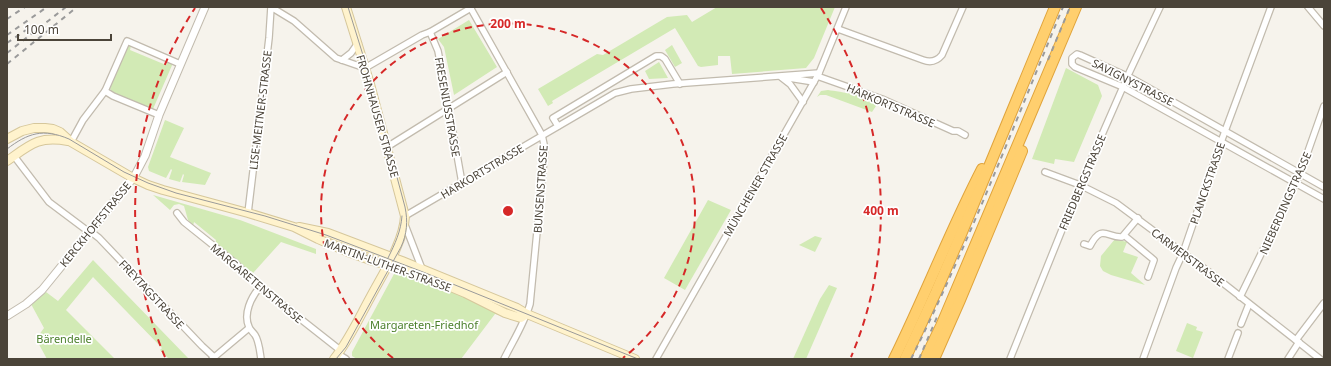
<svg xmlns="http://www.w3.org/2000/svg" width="1331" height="366" viewBox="0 0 1331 366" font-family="'Noto Sans',sans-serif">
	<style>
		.green { fill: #d2eab5 }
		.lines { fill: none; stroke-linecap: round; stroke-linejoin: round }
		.minor-casing { stroke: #c2bbae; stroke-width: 8 }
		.tertiary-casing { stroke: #c2bbae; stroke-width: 9 }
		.secondary-casing { stroke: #d6c79b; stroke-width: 10 }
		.motorway-casing { stroke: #e0a43c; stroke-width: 12 }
		.minor { stroke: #fff; stroke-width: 5.5 }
		.tertiary { stroke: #fff; stroke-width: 7 }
		.secondary { stroke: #fff3cd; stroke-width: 8 }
		.motorway { stroke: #ffcf6e; stroke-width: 10 }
		.tram { stroke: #9a9a9a; stroke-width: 1 }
		.rail { stroke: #9a9a9a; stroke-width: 2; stroke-dasharray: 5 5; stroke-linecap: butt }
		.ring { fill: none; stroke: #d62828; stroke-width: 2; stroke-dasharray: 7 5 }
		.labels { text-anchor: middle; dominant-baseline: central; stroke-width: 3.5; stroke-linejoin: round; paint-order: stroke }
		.street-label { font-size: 11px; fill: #4b4439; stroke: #fff }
		.park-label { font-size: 11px; fill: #4a7f2a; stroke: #fff }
		.centre { fill: #d62828; stroke: #fff; stroke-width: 2 }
		.ring-label { font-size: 12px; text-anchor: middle; font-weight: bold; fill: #d62828; stroke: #fff; stroke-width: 3.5; stroke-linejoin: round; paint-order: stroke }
	</style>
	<rect width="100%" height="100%" fill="#f6f3ec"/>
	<g class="green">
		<path d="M717,7H835L814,58L806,68L732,74L730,56H718V65L701,67L698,66L675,28L552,101L553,103L548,106L538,89L597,54L603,55L667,17L687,15L692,22Z"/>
		<path d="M469,20L497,67L454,95L444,47L438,39Z"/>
		<path d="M128,45L131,46L130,50L166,65L168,61L173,63L153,109L138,104L112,93L110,88Z"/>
		<path d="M672,45L682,63L675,67L665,50Z"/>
		<path d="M659,62L668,78L649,79L645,71Z"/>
		<path d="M1066,68L1098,85L1102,96L1074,162L1055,159L1054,164L1032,159Z"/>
		<path d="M828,90C841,92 869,95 876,106L872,112L826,95H820L817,97L821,91Z"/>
		<path d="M165,120L184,128L170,157L211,173L205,185L182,182L184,175L183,174L180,182L169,179L172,170L171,169L166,178L149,171L148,167Z"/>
		<path d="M153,195L240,220L316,249V254L281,242L253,273L249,270H244L215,245L216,240L194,222L193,226L188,220L184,206L179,204L174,205L170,210Z"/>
		<path d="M708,200L731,210L685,290L664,278Z"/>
		<path d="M815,236L822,238L815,252L799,245Z"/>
		<path d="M1115,239L1127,242L1123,252L1138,257L1131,273L1145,285L1111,275L1103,271L1100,266L1101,256Z"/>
		<path d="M93,260L189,359H169L160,350L162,348L93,277L66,310L115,359H47L36,339L44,328L31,304L46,292L58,301Z"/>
		<path d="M399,273L422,278L501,314L500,315L495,314L461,359H357L352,356V352L394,274Z"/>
		<path d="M829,285L837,288L806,359H793L820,299Z"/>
		<path d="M1187,323L1197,327L1196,330L1203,332L1193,358L1176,351Z"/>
	</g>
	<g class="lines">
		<g class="minor-casing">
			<g id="minor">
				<path d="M470,7L542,135L545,149L530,304C524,324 513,341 504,359"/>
				<path d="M1308,7L1324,26"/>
				<path d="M838,29L923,60C931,63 937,61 942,55L963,7"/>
				<path d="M430,32L438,51L447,98L462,183"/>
				<path d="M342,60L351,53L358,43"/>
				<path d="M817,76L882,99L953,131H958L965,135"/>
				<path d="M781,77L790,84L803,102"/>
				<path d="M789,78L814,82"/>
				<path d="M159,115L113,96L105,91L127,41L180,64"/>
				<path d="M558,126L553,118L656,56H661L665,59L680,84"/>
				<path d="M71,142L83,120L105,91"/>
				<path d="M387,147L507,72"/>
				<path d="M14,156L49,202L89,232"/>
				<path d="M1045,172L1080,185L1116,203L1209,272L1320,359"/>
				<path d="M1324,187L1131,78L1080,55L1077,54L1072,58V64L1075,67L1123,87L1324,199"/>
				<path d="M177,213L184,222L234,262L260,287L340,350"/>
				<path d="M248,213L269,38L271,7L294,21L336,58L365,68L422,35L430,32L471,8"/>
				<path d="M405,216L615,93L631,89L673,84L819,73"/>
				<path d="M405,225L422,269"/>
				<path d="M90,231L99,238L202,346L214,357"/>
				<path d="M1125,236L1154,260L1148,277"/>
				<path d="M1084,244L1090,246C1102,223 1107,238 1122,237L1138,218"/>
				<path d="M260,287C251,297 243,314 249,327C250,330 253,332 255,335C259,341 260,352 261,359"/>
				<path d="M1240,297L1300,174L1324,106"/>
				<path d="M1241,324L1249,304"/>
				<path d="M1296,340L1324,303"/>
				<path d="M338,354L346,359"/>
				<path d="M212,359L249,328"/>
				<path d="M656,359L819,73L846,7"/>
				<path d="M1010,359L1080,185L1129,73L1160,7"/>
				<path d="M1143,359L1176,268L1183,253L1221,142L1271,7"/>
				<path d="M1228,359L1238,333"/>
				<path d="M1288,359L1299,342"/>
			</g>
		</g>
		<g class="tertiary-casing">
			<path id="tertiary" d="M7,316L26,304L42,290L134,177L145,156L159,115L205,7"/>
		</g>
		<g class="secondary-casing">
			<g id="secondary">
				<path d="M7,139L22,131L34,128H45L53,129L60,132L71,142L133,178L148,185L163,190L248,213L294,227L318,239L348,252L373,261L422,275L465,293L505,313L521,318L527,314"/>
				<path d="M7,161C31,144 38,136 68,141"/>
				<path d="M299,227L328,233L402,261L517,308L527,314L635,359"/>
				<path d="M334,359C349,340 359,318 370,298C382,275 404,242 405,216L370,84L346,7"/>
			</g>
		</g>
		<g class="motorway-casing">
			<g id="motorway">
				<path d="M894,359C925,296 950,231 982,169"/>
				<path d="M905,359L936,292L962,232L1055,7"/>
				<path d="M925,359L941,326L1076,7"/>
				<path d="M934,359L960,300L1022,151"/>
			</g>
		</g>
		<use href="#minor" class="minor"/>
		<use href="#tertiary" class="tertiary"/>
		<use href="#secondary" class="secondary"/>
		<use href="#motorway" class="motorway"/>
		<g class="tram">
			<path d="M7,149C28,133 43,128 69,139L124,172L148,183L176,193L265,216L326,235L423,272L638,359"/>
			<path d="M360,253L393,266"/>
			<path d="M388,258C395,244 401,231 402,216"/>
			<path d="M336,359L346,347L401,247C407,234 408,221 405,207L372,84L348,7"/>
		</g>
		<g class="rail">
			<path d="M7,19L25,7"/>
			<path d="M7,35L47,7"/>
			<path d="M7,43L29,28"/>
			<path d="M7,53L66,7"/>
			<path d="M1048,60L1070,7"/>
			<path d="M7,64L77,7"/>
			<path d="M911,359C968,245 1014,125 1063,7"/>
			<path d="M919,359L937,317"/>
		</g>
	</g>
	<g class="ring">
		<path d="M393 358A187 187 0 1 1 623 358"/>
		<path d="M165 357A373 373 0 0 1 195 8M821 8A373 373 0 0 1 851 357"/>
	</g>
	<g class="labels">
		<g class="street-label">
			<text transform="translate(1133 82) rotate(27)">SAVIGNYSTRASSE</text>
			<text transform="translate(891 105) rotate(23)">HARKORTSTRASSE</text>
			<text transform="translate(448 107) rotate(80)">FRESENIUSSTRASSE</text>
			<text transform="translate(260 110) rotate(-83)">LISE-MEITNER-STRASSE</text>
			<text transform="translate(378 116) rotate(74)">FROHNHAUSER STRASSE</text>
			<text transform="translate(482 171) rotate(-31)">HARKORTSTRASSE</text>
			<text transform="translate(1082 182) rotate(-67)">FRIEDBERGSTRASSE</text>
			<text transform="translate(1207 183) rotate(-71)">PLANCKSTRASSE</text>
			<text transform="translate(755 185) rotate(-60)">MÜNCHENER STRASSE</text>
			<text transform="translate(540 189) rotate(-86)">BUNSENSTRASSE</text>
			<text transform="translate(1285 203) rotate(-66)">NIEBERDINGSTRASSE</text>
			<text transform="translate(95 224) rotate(-51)">KERCKHOFFSTRASSE</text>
			<text transform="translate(1188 257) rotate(37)">CARMERSTRASSE</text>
			<text transform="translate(388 265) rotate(20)">MARTIN-LUTHER-STRASSE</text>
			<text transform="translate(257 283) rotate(40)">MARGARETENSTRASSE</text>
			<text transform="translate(152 294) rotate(47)">FREYTAGSTRASSE</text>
		</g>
		<g class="park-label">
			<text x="424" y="324">Margareten-Friedhof</text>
			<text x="64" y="338">Bärendelle</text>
		</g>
	</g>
	<circle cx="508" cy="211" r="6" class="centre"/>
	<g class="ring-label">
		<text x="508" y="28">200 m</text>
		<text x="881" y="215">400 m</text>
	</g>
	<rect width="1331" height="366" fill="none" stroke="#4b4439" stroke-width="16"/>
	<path d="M18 34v6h93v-6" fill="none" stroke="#4b4439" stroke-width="2"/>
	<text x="24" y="34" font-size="12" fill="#4b4439" stroke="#ffffff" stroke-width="3" paint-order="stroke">100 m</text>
</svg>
